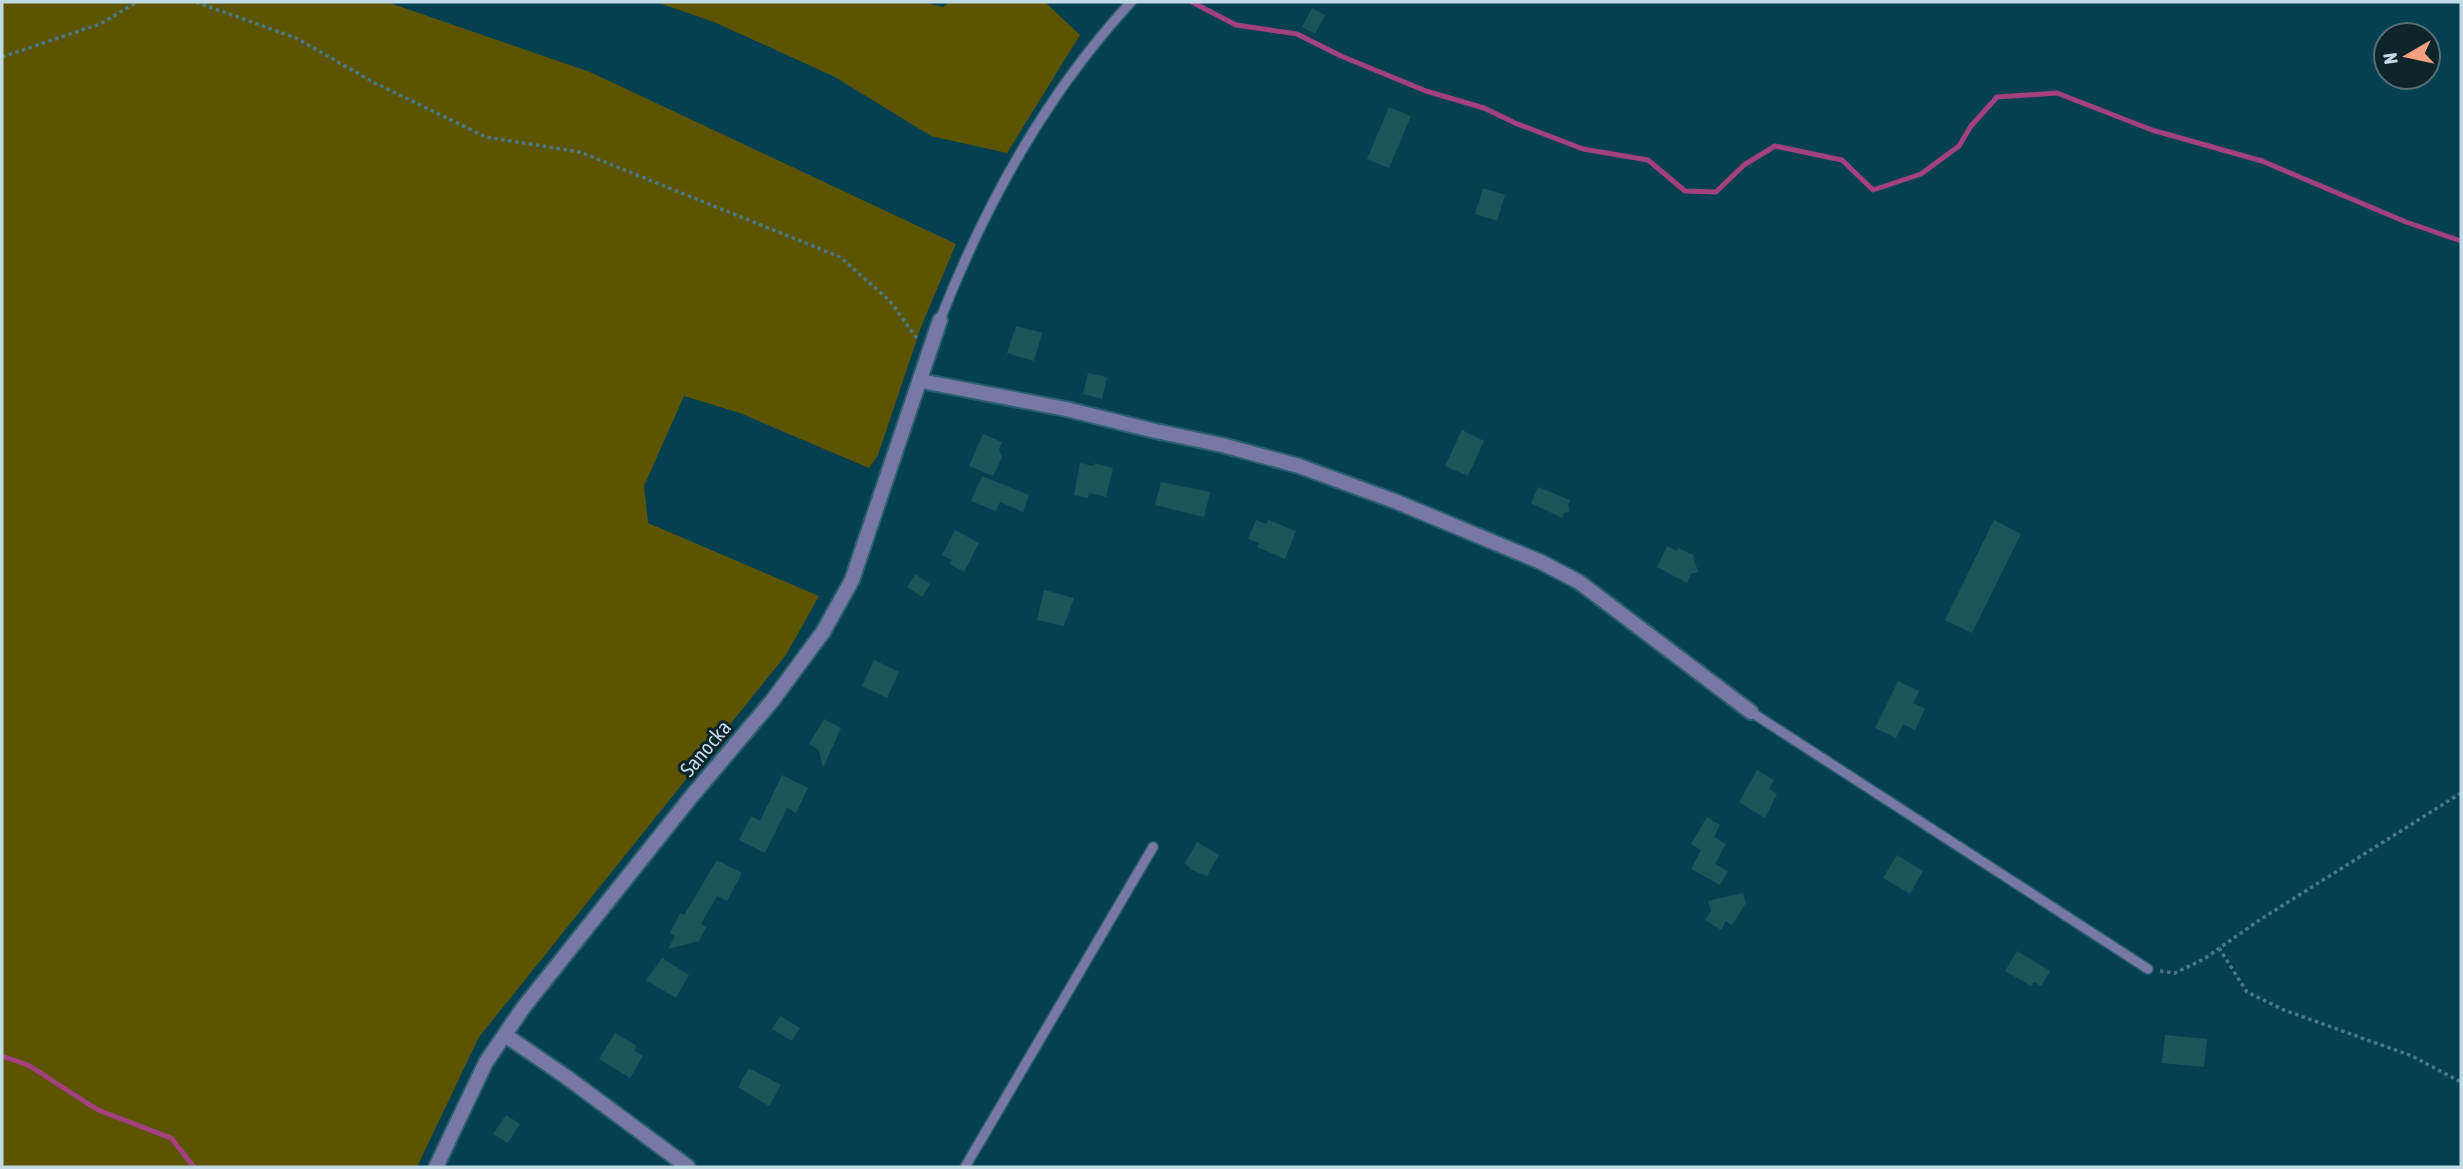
<svg xmlns="http://www.w3.org/2000/svg" width="2463" height="1169" viewBox="0 0 2463 1169" font-family="'Asap Condensed',sans-serif">
	<style>
		.green { fill: #5c5400 }
		.lines { fill: none; stroke-linecap: round; stroke-linejoin: round }
		.stream { stroke: #a34080; stroke-width: 5 }
		.building { fill: #1a555a }
		.service-casing { stroke: #2b5f6f; stroke-width: 12 }
		.minor-casing { stroke: #2b5f6f; stroke-width: 18 }
		.path { stroke: #4a7987; stroke-width: 3.5; stroke-dasharray: 3.5 3.5; stroke-linecap: butt }
		.service { stroke: #7778a4; stroke-width: 9 }
		.minor { stroke: #7778a4; stroke-width: 14 }
		.labels { text-anchor: middle; dominant-baseline: central; stroke-width: 6; stroke-linejoin: round; paint-order: stroke }
		.street-label { font-size: 21px; fill: #c1dae5; stroke: #0e242b }
	</style>
	<rect width="100%" height="100%" fill="#054051"/>
	<g class="green">
		<path d="M2,2H387L590,72L956,244L921,327L878,455L869,468L740,413L684,396L644,486L648,523L819,596L786,655L479,1037L417,1167H2Z"/>
		<path d="M656,2H923L943,7L949,2H1045L1080,35L1007,153L931,136L835,77L714,22Z"/>
	</g>
	<g class="lines">
		<g class="stream">
			<path d="M1192,2L1236,25L1297,34L1341,56L1426,91L1484,108L1515,123L1583,149L1648,160L1685,191L1716,192L1744,165L1775,146L1842,160L1873,190L1921,174L1959,146L1971,126L1997,97L2057,93L2152,130L2262,161L2406,222L2461,241"/>
			<path d="M2,1056L28,1065L98,1110L171,1138L194,1167"/>
		</g>
	</g>
	<g class="building">
		<path d="M1312,8L1325,15L1315,34L1302,27Z"/>
		<path d="M1389,107L1411,116L1389,168L1367,159Z"/>
		<path d="M1483,188L1505,195L1497,221L1475,214Z"/>
		<path d="M1016,326L1042,333L1034,361L1007,353Z"/>
		<path d="M1088,373L1107,377L1102,399L1083,394Z"/>
		<path d="M1462,430L1484,441L1468,476L1445,466Z"/>
		<path d="M983,434L1002,442L999,450L1002,457L993,476L969,466Z"/>
		<path d="M1080,463L1094,466L1095,463L1113,468L1106,497L1089,493L1088,498L1074,495Z"/>
		<path d="M982,476L1029,495L1023,512L1000,502L996,511L971,501Z"/>
		<path d="M1161,482L1210,492L1204,517L1155,505Z"/>
		<path d="M1538,487L1570,500L1568,505L1570,511L1564,513L1562,518L1531,503Z"/>
		<path d="M1256,520L1266,524L1268,520L1296,531L1285,559L1257,547L1259,543L1248,539Z"/>
		<path d="M1994,520L2021,534L1972,633L1945,620Z"/>
		<path d="M955,530L979,543L964,572L950,564L952,560L942,555Z"/>
		<path d="M1667,546L1677,551L1678,548L1693,555L1698,572L1691,574L1687,583L1657,567Z"/>
		<path d="M915,574L930,584L922,597L907,587Z"/>
		<path d="M1044,590L1074,598L1064,626L1037,620Z"/>
		<path d="M874,660L899,672L887,698L862,686Z"/>
		<path d="M1898,681L1919,691L1913,703L1925,709L1915,730L1903,724L1896,738L1875,728Z"/>
		<path d="M824,719L841,728L823,768L819,750L809,744Z"/>
		<path d="M1757,770L1774,780L1769,789L1777,794L1765,818L1739,802Z"/>
		<path d="M782,775L808,788L796,813L787,808L765,853L739,840L751,816L760,821Z"/>
		<path d="M1707,817L1720,825L1714,837L1726,844L1715,864L1728,871L1720,885L1691,869L1701,850L1691,844Z"/>
		<path d="M1197,842L1219,855L1207,876L1192,870L1185,863Z"/>
		<path d="M1897,855L1923,871L1910,894L1883,878Z"/>
		<path d="M717,860L742,873L727,901L717,896L701,924L706,927L699,941L668,949L675,936L670,933L680,913L684,915Z"/>
		<path d="M1743,893L1746,903L1732,925L1726,921L1721,930L1705,920L1711,911L1708,901Z"/>
		<path d="M2017,951L2050,971L2041,986L2034,982L2031,986L2005,971Z"/>
		<path d="M662,958L689,975L676,998L646,980Z"/>
		<path d="M780,1016L800,1028L792,1041L772,1029Z"/>
		<path d="M615,1033L637,1046L634,1050L643,1056L630,1078L599,1059Z"/>
		<path d="M2165,1035L2207,1039L2204,1067L2162,1063Z"/>
		<path d="M749,1068L781,1085L769,1106L738,1087Z"/>
		<path d="M506,1115L520,1124L508,1143L493,1134Z"/>
	</g>
	<g class="lines">
		<g class="service-casing">
			<g id="service">
				<path d="M940,320C985,205 1047,93 1131,2"/>
				<path d="M1751,712L2148,969"/>
				<path d="M965,1167L1153,847"/>
			</g>
		</g>
		<g class="minor-casing">
			<g id="minor">
				<path d="M921,381L1066,409L1151,430L1222,445L1299,466L1397,502L1541,562L1579,582L1751,712"/>
				<path d="M505,1035L565,1076L688,1167"/>
				<path d="M436,1167L486,1062L523,1008L691,797L772,701L823,632L852,580L940,320"/>
			</g>
		</g>
		<g class="path">
			<path d="M196,2L296,38L373,82L486,137L580,152L840,257L890,301L918,340"/>
			<path d="M2,57L100,24L137,2"/>
			<path d="M2219,948L2247,992L2284,1010L2412,1056L2461,1082"/>
			<path d="M2160,971L2175,973L2204,959L2258,921L2461,793"/>
		</g>
		<use href="#service" class="service"/>
		<use href="#minor" class="minor"/>
	</g>
	<g class="labels">
		<g class="street-label">
			<text transform="translate(705 748) rotate(-50)">Sanocka</text>
		</g>
	</g>
	<rect width="2463" height="1169" fill="none" stroke="#c1dae5" stroke-width="7"/>
	<g transform="translate(2407 56) rotate(261)"><circle r="33" fill="#0e242b" stroke="#566d75" stroke-width="2"/>
	<path d="M0-5L12 26L0 18L-12 26Z" fill="#f2a17e"/>
	<text y="-10" font-size="19" font-weight="bold" text-anchor="middle" fill="#c1dae5">N</text>
	</g>
</svg>
